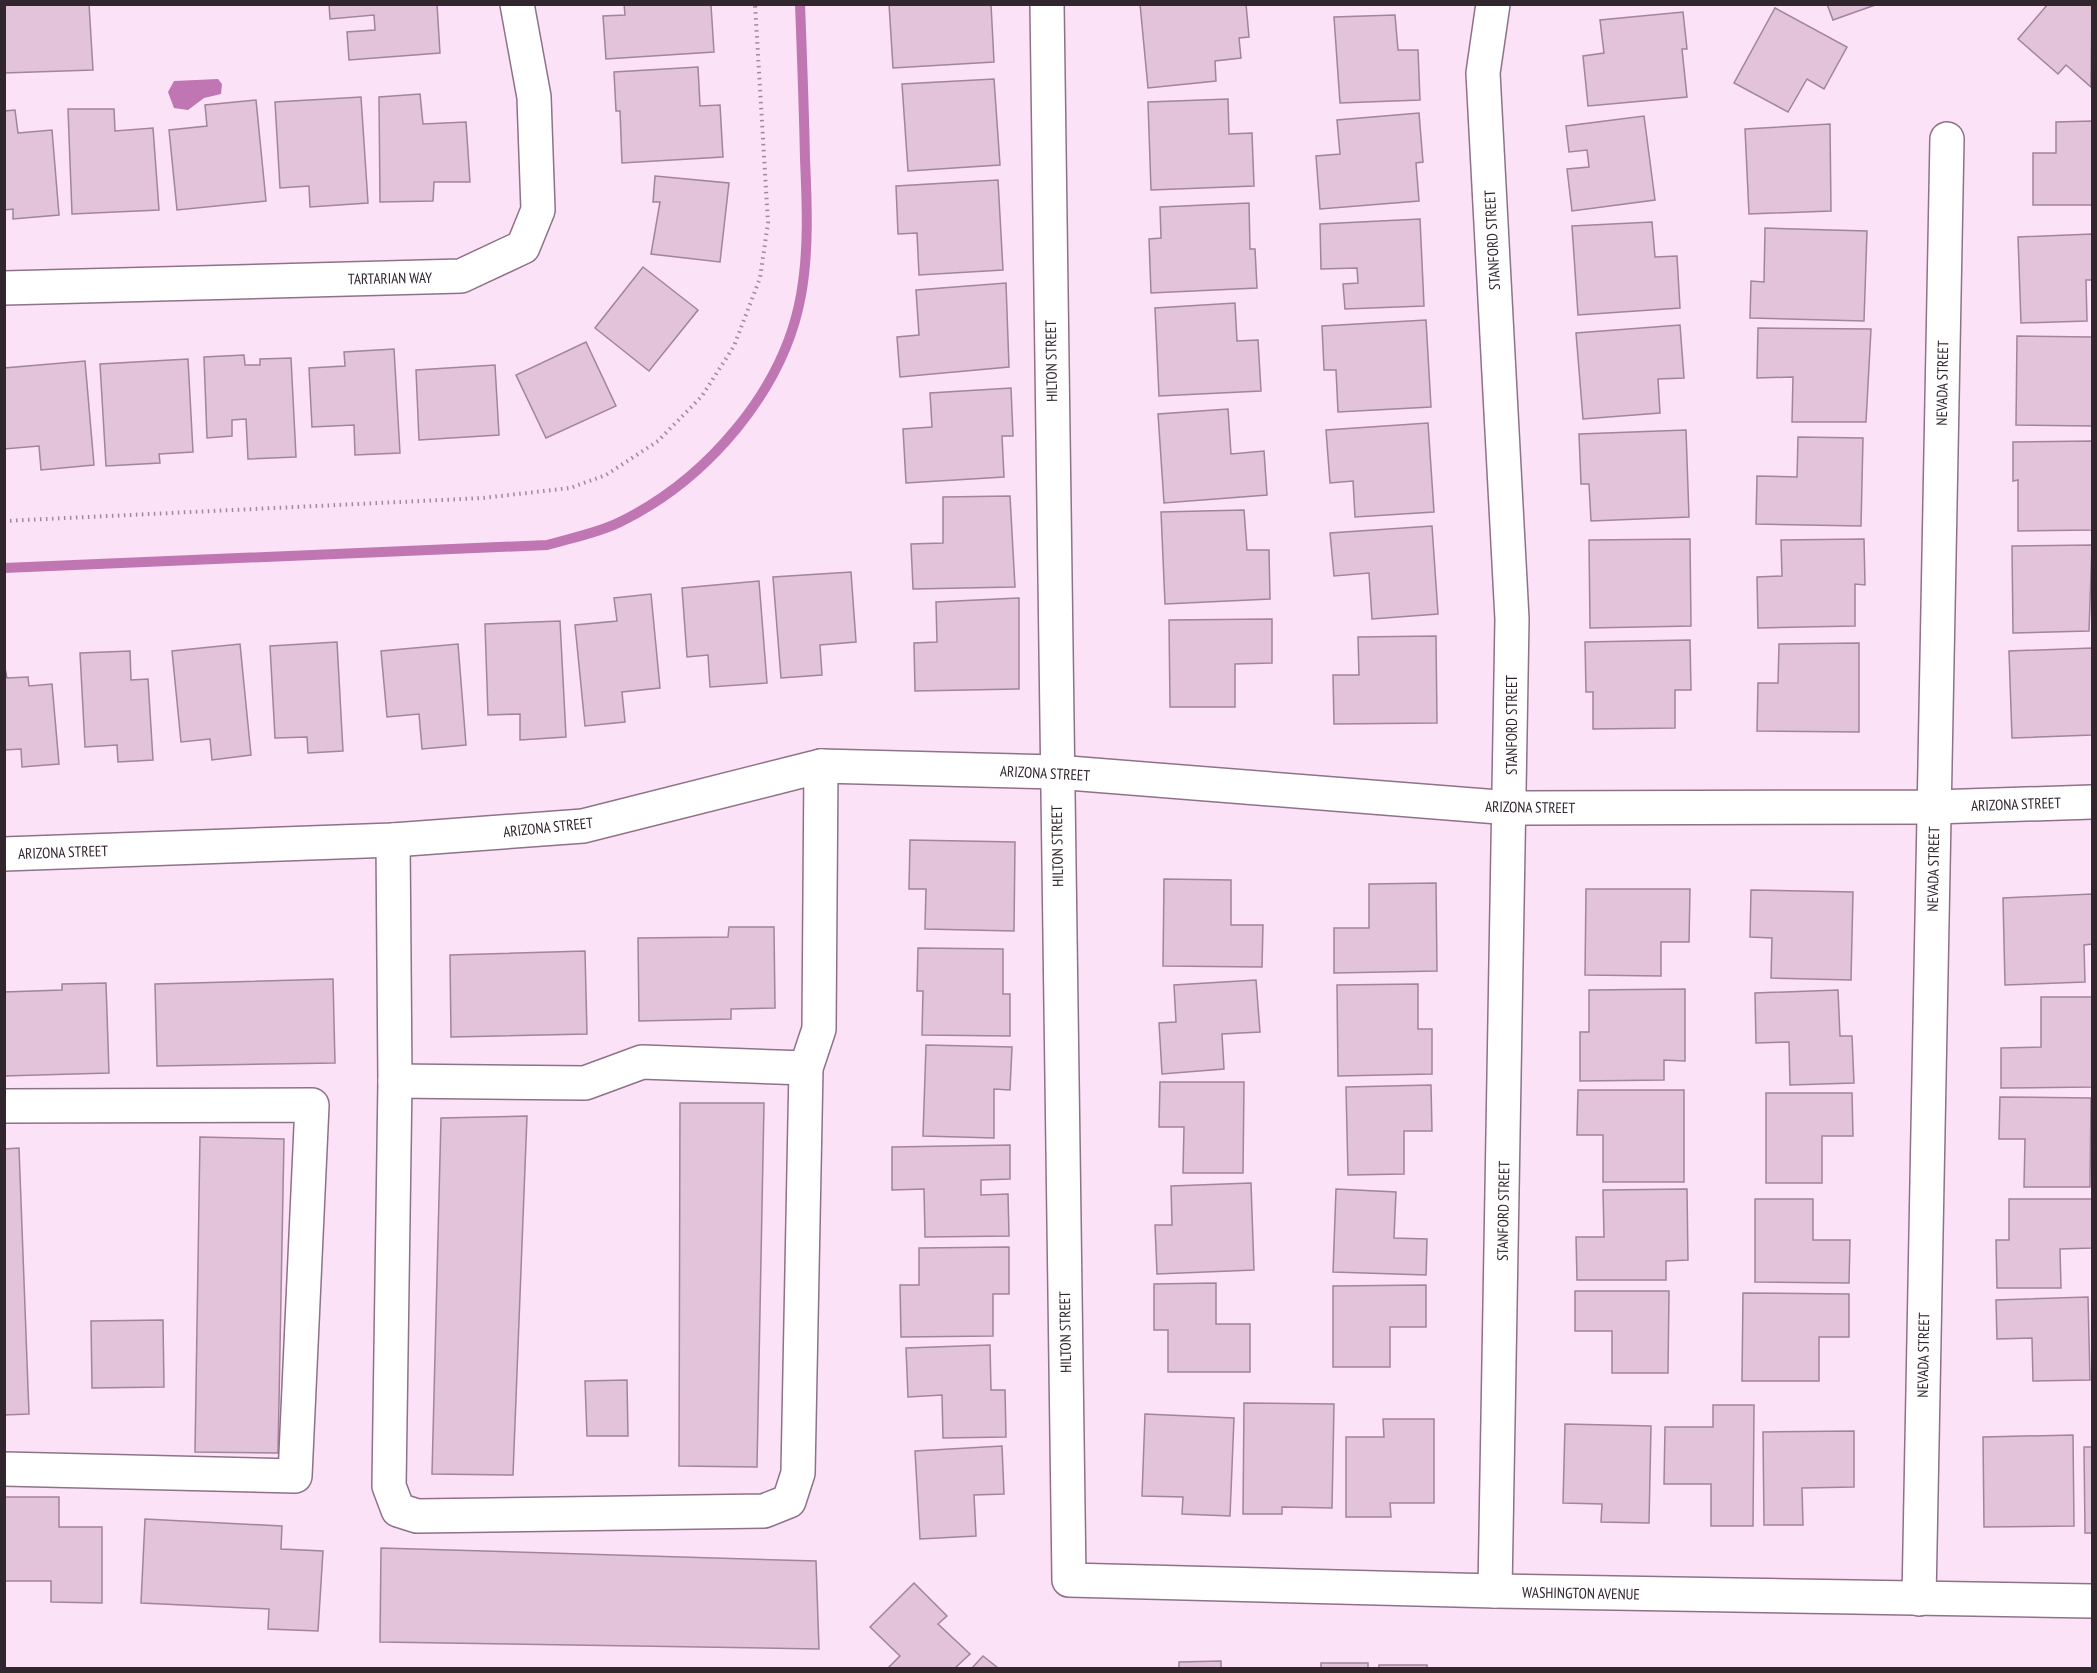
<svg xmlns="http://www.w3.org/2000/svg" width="2097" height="1673" viewBox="0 0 2097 1673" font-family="'PT Sans Narrow',sans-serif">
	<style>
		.water { fill: #c076b2 }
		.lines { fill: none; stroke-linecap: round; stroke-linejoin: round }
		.stream { stroke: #c076b2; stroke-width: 10 }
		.building { fill: #e2c3da; stroke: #a2849b; stroke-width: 1.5 }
		.minor-casing { stroke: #8e7288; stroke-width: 36 }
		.path { stroke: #9e8a99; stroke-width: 4; stroke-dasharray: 1.5 4.5; stroke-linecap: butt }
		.minor { stroke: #fff; stroke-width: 33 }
		.labels { text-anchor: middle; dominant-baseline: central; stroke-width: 5; stroke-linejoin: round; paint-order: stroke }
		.street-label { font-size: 15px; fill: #31252e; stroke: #fff }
	</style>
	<rect width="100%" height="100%" fill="#fce2f6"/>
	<path class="water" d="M218,79L222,84L221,94L204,98L188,110L174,108L168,92L174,81Z"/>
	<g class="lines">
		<path class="stream" d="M4,568L547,545C571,538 598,533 620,522C706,480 784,391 801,295C809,251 807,203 805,159C804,108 802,56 800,4"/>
	</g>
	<g class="building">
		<path d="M4,4H89L93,70L4,73Z"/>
		<path d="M329,4H437L440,53L349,60L347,32L375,30L374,15L330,19Z"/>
		<path d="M624,4L711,5L714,52L606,59L603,16L625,15Z"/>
		<path d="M889,4H991L994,62L893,68Z"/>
		<path d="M1140,4H1246L1249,37L1239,38L1241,58L1215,61L1216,81L1148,88Z"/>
		<path d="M1827,4H1878L1833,20Z"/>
		<path d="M2048,4H2092L2091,87L2066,65L2058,74L2018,39Z"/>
		<path d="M1775,8L1847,47L1824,89L1807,79L1788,112L1734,83Z"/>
		<path d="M1683,12L1687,49H1682L1687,97L1588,106L1583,56L1604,53L1600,20Z"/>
		<path d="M1395,15L1398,50H1418L1420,100L1340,103L1334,17Z"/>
		<path d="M698,67L700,106L720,105L723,157L622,163L620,111H616L614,72Z"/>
		<path d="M994,79L1000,165L908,171L902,84Z"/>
		<path d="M420,94L423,124L466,122L470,182H434L433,201L380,202L379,97Z"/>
		<path d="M361,97L368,203L310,207L309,186L280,188L275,102Z"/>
		<path d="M1228,99L1229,134L1252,133L1254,186L1151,190L1148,102Z"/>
		<path d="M256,100L266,201L177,210L169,130L207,126L205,105Z"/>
		<path d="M68,109H114L115,131L153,128L159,210L72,214Z"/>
		<path d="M15,110L18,133L52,130L59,215L13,219V209L4,210V111Z"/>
		<path d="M1419,113L1423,162L1416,163L1419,201L1320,209L1316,156L1340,154L1337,120Z"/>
		<path d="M1644,116L1655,200L1572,211L1567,169L1589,167L1587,150L1569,152L1566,126Z"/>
		<path d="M2092,121V205H2033V153H2056V122Z"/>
		<path d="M1830,124L1831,211L1749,214L1745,129Z"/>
		<path d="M655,176L729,183L720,262L651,254L660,202H653Z"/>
		<path d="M998,180L1003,270L919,275L917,233L898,234L896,186Z"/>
		<path d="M1249,203L1250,249H1255L1257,288L1151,293L1149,239L1161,238L1160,207Z"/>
		<path d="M1420,219L1424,306L1345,309L1343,284L1358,283L1357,268L1321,269L1320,224Z"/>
		<path d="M1652,222L1655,257L1677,256L1680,308L1578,315L1572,226Z"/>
		<path d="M1765,228L1867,231L1864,321L1750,318L1751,281L1764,282Z"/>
		<path d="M2092,234V280H2086L2087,321L2021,323L2018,237Z"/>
		<path d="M643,267L698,310L649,371L595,328Z"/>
		<path d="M1006,283L1009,367L900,377L897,337L919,335L916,290Z"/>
		<path d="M1235,303L1237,341L1258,340L1261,391L1159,396L1155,308Z"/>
		<path d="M1426,320L1431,407L1338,412L1336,370H1324L1322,326Z"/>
		<path d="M1680,325L1684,378L1658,379L1660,413L1583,419L1576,333Z"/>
		<path d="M1758,328L1871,329L1866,422H1792L1793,377L1757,378Z"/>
		<path d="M2017,336L2092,337V426L2016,425Z"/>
		<path d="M586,342L616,406L546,438L516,375Z"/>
		<path d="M394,349L400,453L355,455L354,425L312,427L309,368L345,366L344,352Z"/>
		<path d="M244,355L245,365H260V359L291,358L296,457L248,459L246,419L232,420V436L207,438L204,357Z"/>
		<path d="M188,359L193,452L159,454L160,463L106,466L100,364Z"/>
		<path d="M85,361L94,465L41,470L39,446L4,449V368Z"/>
		<path d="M495,365L499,435L419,440L416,370Z"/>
		<path d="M1011,388L1013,436H1002L1004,477L906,483L903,429L932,427L930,393Z"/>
		<path d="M1228,409L1231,454L1264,451L1267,495L1164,503L1158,414Z"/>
		<path d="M1428,423L1434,512L1355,517L1353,481L1330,483L1326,430Z"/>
		<path d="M1686,430L1689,517L1591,521L1589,484H1581L1579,434Z"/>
		<path d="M1798,437L1863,438L1861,526L1756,524L1757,476L1797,477Z"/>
		<path d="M2092,441V530L2018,531V480L2013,481V442Z"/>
		<path d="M1010,496L1015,587L913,589L911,544L943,543V497Z"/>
		<path d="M1244,510L1247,550H1269L1270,599L1165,604L1161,512Z"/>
		<path d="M1432,526L1438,614L1372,619L1369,573L1334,576L1330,533Z"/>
		<path d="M1690,539L1691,626L1590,628L1589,540Z"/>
		<path d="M1864,539L1865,585L1855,584V626L1758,628L1757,577L1782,576L1781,540Z"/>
		<path d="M2092,545L2089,631L2013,633L2012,546Z"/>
		<path d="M851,572L856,642L820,645L822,675L781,678L773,577Z"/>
		<path d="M759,581L767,683L710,687L708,655L687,657L682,588Z"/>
		<path d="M651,594L660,688L622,692L625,722L585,726L575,625L617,621L614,598Z"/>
		<path d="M1019,598V689L915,691L914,643L937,642L936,602Z"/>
		<path d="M1272,619V663L1235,664V707H1170L1169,620Z"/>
		<path d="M560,621L566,737L520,740V714L488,715L485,624Z"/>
		<path d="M1436,636L1437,723L1334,724L1333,675H1359L1358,637Z"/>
		<path d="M1690,640L1691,690H1675V728L1593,729V692H1586L1585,642Z"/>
		<path d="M337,642L343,751L308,753L307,737L275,738L270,646Z"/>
		<path d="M1859,643V732L1757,731L1758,683H1778L1779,644Z"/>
		<path d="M240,644L251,755L212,760L210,739L181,742L172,651Z"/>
		<path d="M458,644L466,745L422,749L419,714L387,717L381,651Z"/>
		<path d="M2092,648V735L2012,738L2009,651Z"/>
		<path d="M130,651L131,680L148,679L153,760L118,762L117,745L85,747L80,653Z"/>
		<path d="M4,663L7,678L28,677L29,686L52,684L59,764L22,767L21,749L4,750Z"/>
		<path d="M910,840L1015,842L1014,931L925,929L926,889H909Z"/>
		<path d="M1164,879L1231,880V925H1263L1262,967L1163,966Z"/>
		<path d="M1436,883L1437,971L1334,973V928H1369V884Z"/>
		<path d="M1586,889H1690L1689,942H1661V976L1585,975Z"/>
		<path d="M1751,890L1853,892L1851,980L1771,978L1772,938L1750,937Z"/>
		<path d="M2092,894V944L2084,945L2085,982L2005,985L2003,898Z"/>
		<path d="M729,927H774L775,1008L731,1009V1019L639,1021L638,938L728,937Z"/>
		<path d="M918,948L1003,949V994H1010V1036L922,1035L923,991H917Z"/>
		<path d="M585,951L587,1034L451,1037L450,955Z"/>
		<path d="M333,979L335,1063L157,1066L155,984Z"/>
		<path d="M1256,980L1260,1032L1222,1034L1224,1069L1162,1074L1159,1023L1176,1022L1174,985Z"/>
		<path d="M106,983L109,1073L4,1076V992L62,990V984Z"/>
		<path d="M1418,984V1029H1432V1074L1338,1076L1337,985Z"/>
		<path d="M1685,989V1061L1664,1060V1080L1580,1081V1032H1589V990Z"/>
		<path d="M1838,990L1840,1036H1852L1854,1083L1790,1085L1789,1042L1756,1043L1755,993Z"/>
		<path d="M2041,997H2092V1087L2001,1088V1048L2041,1047Z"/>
		<path d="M926,1045L1012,1047L1010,1090L994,1089V1138L923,1136Z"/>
		<path d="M1160,1082H1244L1243,1173H1183L1184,1127H1159Z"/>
		<path d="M1431,1085L1432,1131H1404V1174L1348,1175L1346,1087Z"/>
		<path d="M1578,1090H1684V1182H1603V1135H1577Z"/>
		<path d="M1766,1093H1852L1853,1136H1822V1183H1766Z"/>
		<path d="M2000,1097L2091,1098L2090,1187H2024L2025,1139H1999Z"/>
		<path d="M680,1103H764L757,1467L679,1466Z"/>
		<path d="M527,1116L513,1475L432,1474L441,1118Z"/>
		<path d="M200,1137L284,1139L278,1453L195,1452Z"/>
		<path d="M1010,1145V1179L981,1180V1195L1008,1194L1009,1236L925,1237L924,1189L892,1190V1147Z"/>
		<path d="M19,1148L29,1414L4,1415V1149Z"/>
		<path d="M1251,1183L1254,1270L1157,1274L1155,1225H1172L1171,1186Z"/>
		<path d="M1336,1189L1396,1192L1394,1238L1427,1239L1426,1275L1333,1272Z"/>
		<path d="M1687,1189L1688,1260L1666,1261V1280H1577L1576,1237H1604L1603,1190Z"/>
		<path d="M1755,1199H1813V1240H1850L1849,1283L1755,1282Z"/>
		<path d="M2009,1199H2092V1248L2060,1249L2061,1288H1997L1996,1240H2009Z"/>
		<path d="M1009,1247V1294H993V1336L901,1337L900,1285H919V1248Z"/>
		<path d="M1216,1283V1324H1250V1372H1168V1330H1154V1284Z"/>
		<path d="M1426,1285V1327H1390V1367H1333V1286Z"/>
		<path d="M1575,1291H1669L1668,1373H1612V1331H1575Z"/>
		<path d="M1743,1293L1849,1294V1337H1819V1381H1742Z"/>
		<path d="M2088,1297L2090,1380L2033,1381L2032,1338L1997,1339L1996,1300Z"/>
		<path d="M163,1320L164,1387L92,1388L91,1321Z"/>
		<path d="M990,1345L991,1390H1005L1006,1437L943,1438L942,1395L908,1397L906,1348Z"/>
		<path d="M627,1380L628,1436H587L585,1381Z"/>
		<path d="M1244,1403L1334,1404L1332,1508L1282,1507V1514H1243Z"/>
		<path d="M1713,1405H1754L1753,1526H1711V1484H1664L1665,1427H1713Z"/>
		<path d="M1145,1414L1234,1418L1230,1516L1182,1514L1183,1497L1142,1496Z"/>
		<path d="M1383,1419H1434V1503H1390L1391,1517H1346V1437H1384Z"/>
		<path d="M1565,1424L1651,1426L1649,1523L1601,1522L1602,1504L1563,1503Z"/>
		<path d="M1854,1431V1487L1802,1488L1803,1525H1764L1763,1432Z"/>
		<path d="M2073,1435L2074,1526L1984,1527L1983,1437Z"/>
		<path d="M1002,1446L1004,1494L974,1495L976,1536L920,1539L915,1451Z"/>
		<path d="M2084,1447H2092V1533H2085Z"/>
		<path d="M4,1497H59V1527H102V1603L51,1602V1581H4Z"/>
		<path d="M145,1519L282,1526L281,1549L323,1551L318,1631L268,1629L269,1609L141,1603Z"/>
		<path d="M381,1548L816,1561L819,1649L380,1642Z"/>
		<path d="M914,1583L947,1616L938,1624L970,1654L955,1668H888L900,1656L870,1627Z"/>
		<path d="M983,1656L998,1668H972Z"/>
		<path d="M1221,1661V1668H1179V1662Z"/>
		<rect x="1321" y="1663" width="47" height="5"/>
		<rect x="1379" y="1665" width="48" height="3"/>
	</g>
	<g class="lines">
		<g class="minor-casing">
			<g id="minor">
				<path d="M1047,4L1069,1580L1495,1591L2092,1601"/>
				<path d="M1493,4L1483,73L1512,619L1495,1591"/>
				<path d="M4,288L461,276L523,247L538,210L534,97L517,4"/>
				<path d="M393,840L395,1081L389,1486L398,1510L417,1516L764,1511L789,1501L798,1473L806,1068L819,1029L821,766"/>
				<path d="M4,854L393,840L583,826L821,766L1056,772L1511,808L1934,807L2092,802"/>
				<path d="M395,1081L585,1083L642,1062L806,1068"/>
				<path d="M4,1106L312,1105L295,1476L4,1469"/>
				<path d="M1919,1599L1947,139"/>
			</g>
		</g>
		<path class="path" d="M4,521L483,498L570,488L606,475L658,441L702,396L734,346L760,278L768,223L755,4"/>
		<use href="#minor" class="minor"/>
	</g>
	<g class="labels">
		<g class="street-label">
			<text transform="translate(1492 240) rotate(-93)">STANFORD STREET</text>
			<text transform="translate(390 278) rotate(-1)">TARTARIAN WAY</text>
			<text transform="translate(1051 361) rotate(-91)">HILTON STREET</text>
			<text transform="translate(1942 383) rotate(-89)">NEVADA STREET</text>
			<text transform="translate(1511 725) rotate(-90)">STANFORD STREET</text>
			<text transform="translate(1045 773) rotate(3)">ARIZONA STREET</text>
			<text transform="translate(2016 804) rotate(-2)">ARIZONA STREET</text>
			<text transform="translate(1530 807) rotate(1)">ARIZONA STREET</text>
			<text transform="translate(548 827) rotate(-6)">ARIZONA STREET</text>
			<text transform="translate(1057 846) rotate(-91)">HILTON STREET</text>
			<text transform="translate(63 852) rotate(-2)">ARIZONA STREET</text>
			<text transform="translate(1933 869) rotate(-89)">NEVADA STREET</text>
			<text transform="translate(1503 1211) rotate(-89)">STANFORD STREET</text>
			<text transform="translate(1065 1332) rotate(-91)">HILTON STREET</text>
			<text transform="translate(1923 1355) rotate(-89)">NEVADA STREET</text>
			<text transform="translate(1581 1593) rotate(1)">WASHINGTON AVENUE</text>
		</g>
	</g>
	<rect width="2097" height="1673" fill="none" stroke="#31252e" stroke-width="12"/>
</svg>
